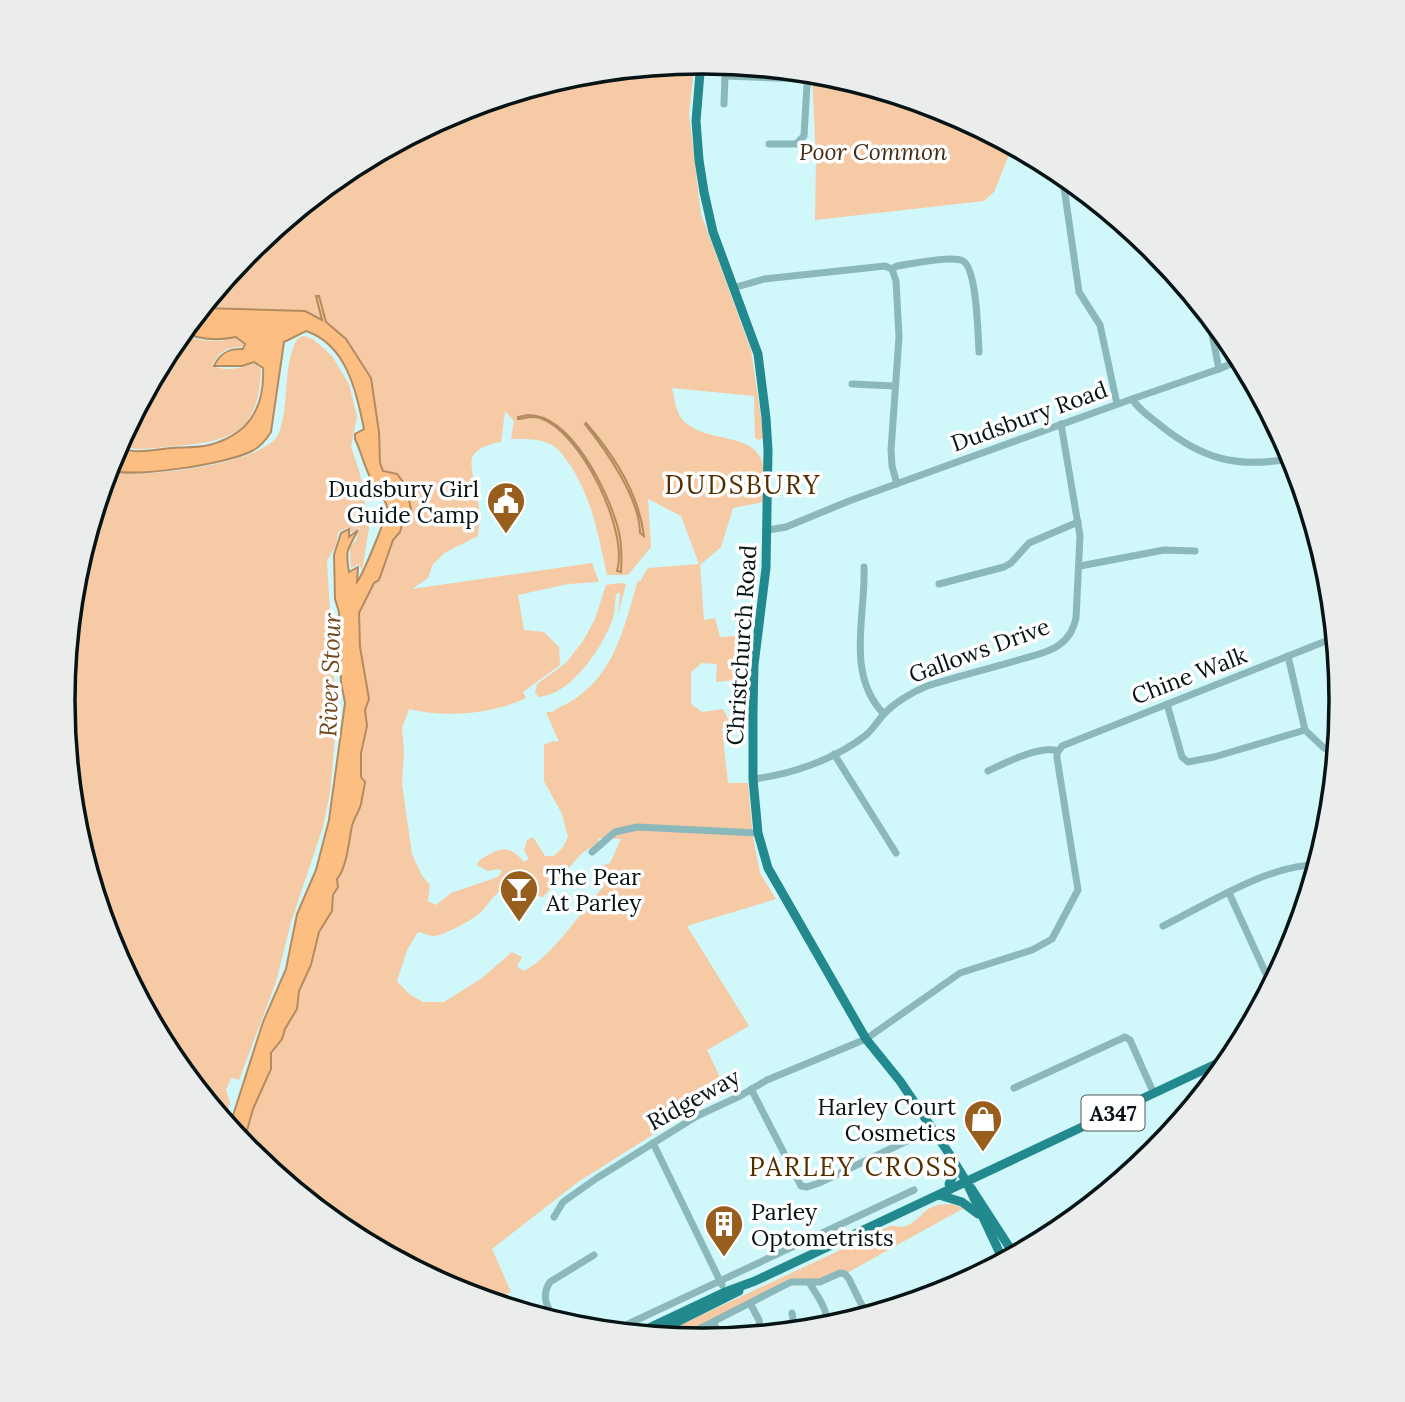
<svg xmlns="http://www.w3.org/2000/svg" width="1405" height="1402" viewBox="0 0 1405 1402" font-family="Lora,serif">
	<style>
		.green { fill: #f5caa4; fill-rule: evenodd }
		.water { fill: #fdbe82; stroke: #b38b61; stroke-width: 2 }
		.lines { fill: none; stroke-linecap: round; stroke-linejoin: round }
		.stream { stroke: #b38b61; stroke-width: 2 }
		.minor { stroke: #8bb8bb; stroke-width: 7 }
		.major { stroke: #22898f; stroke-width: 9 }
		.labels { text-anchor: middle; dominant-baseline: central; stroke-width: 7; stroke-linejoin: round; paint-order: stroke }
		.shield { fill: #fff; stroke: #515a5b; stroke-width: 2 }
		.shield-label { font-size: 21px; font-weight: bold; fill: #061415 }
		.park-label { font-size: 23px; font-style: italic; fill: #462c13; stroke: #fff }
		.street-label { font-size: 23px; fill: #061415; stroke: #fff }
		.poi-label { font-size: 23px; fill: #061415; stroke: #fff; text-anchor: end }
		.water-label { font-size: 24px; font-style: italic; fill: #72481d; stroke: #fff }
		.quarter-label { font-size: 26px; letter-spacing: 2px; fill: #552e00; stroke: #fff }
		.rim { fill: none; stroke: #061415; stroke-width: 3.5 }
	</style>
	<rect width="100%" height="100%" fill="#d0f7f9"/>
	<g class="green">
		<path d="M695,62L689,114L701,214L751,350L764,438L759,440L755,438L754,396L672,388C674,397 676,412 682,419C705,445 754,430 763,464C765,471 763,492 764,502L733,508L721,547L700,565L704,620L715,618L720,637L750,635L746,679L716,682L717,664L702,663L691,672V704L702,712L723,709L731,725L722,728L728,783H748L753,837L760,873L776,899L687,926L749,1026L707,1050L727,1092L676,1120L578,1182L492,1249L511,1292L490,1302L457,1292L347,1233L250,1153L243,1145L253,1109L271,1069V1053L282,1039L285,1029L297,1009L299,991L319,932C330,919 330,901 338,887L337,879C348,866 349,841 352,826C354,818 359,812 361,805C363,797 363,790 365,782L361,777V753L365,735V710L369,699L360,647L359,613L374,583L379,580L393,540L400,532L404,519L412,513C407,492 406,479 383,472L380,463L379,432L371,378L346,339L326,322L305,311L201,308L250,248L347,169L458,110L578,73ZM505,411L514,421L511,439C525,439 541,438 554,446C560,450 564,457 568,462C592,497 598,534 607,575H628L651,547L648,499L681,516L699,564L648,568L640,582L638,580C626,621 616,669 580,695C572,702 561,706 552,712H546L559,742L553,741L544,745V781L562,814L568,837L563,847L554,856H545L533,837L527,840L524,850L529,859L524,862C513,849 505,846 490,854C483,858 480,858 477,865L488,871L498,869L502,871L498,877L451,893L436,905L428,901L430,885L422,876L412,854L402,784L404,752L402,728L409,709C444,718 493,714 526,698L523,692L560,665L559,647L544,632L524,630L518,595L568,584L599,582L592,563L412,589L428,578L433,564L446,552L478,536C479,526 480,517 479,507C478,497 469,465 472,458C475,449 491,443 501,442ZM528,415C571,415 609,492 618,528C621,542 620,558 621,572L617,571C629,530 586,450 553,425C546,419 537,418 528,415ZM586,423C611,448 642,500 643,536L640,533C640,500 605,450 586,423ZM598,838L621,839L610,863L602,866L604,886C583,909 550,960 523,971L517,966L522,957L512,952L482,978L444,1002H423L409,994L397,981L407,950L418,932C424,933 429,936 434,936C441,937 474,919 480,913C490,903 494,893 508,885L515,888L527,880H537L532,895L543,897L582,853L599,842Z"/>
		<path d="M812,72L828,74L948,110L1013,145L994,192L984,201L815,220L816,162Z"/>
		<path d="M181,333C199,342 216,343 236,338L244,345L243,347C227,346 218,352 212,366C226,371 240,369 254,363L261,369C259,438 226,442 166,447C149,448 134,452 118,444L137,409L144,401L171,345Z"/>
		<path d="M304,336L313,339L332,356L349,384L357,417L351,446L360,474L369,528L362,571L359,564L351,568L350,547L356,540L360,527L351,533L349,527L338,532L336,545L327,561L335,697V738L330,792L323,827L291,922L276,982L239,1080L231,1078L226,1090L230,1103L225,1123L170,1056L111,945L75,825L63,701L75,576L107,472C137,479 266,465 279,433C290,403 282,367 297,339Z"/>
		<path d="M619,583L626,584L618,615L620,594L619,593L616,594C615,603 615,613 612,621C601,649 571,695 538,697L535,692L537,684L566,663L583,641L595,619L606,585Z"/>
		<path d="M951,1204L964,1208L845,1274L820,1282H791L689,1334L691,1340L684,1339L678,1326L866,1238C874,1234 883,1228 891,1226C895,1225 899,1227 902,1227C924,1222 920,1203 951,1204Z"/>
	</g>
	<g class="water">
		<path d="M316,296H319L326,322L346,339L371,378L379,432L380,463L383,471L397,474L406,486L412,514L404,519L400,532L393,540L379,580L374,583L359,613L360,647L369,699L365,710L367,726L361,753V777L365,782C364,790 362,797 361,804C359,812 354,818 352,826C349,840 347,868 337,879L338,887L333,895L332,911L319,932L311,965L299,991L297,1009L285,1029L282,1039L271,1053V1069L253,1109L243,1145L229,1128L263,1022L286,969L297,914L316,870L329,820L345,703L341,682L339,612L335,599L334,555L341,533L349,529V537L358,530C348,550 345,548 349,572L358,567L357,582C363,574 388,515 387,507C385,497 375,488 371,479C364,466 361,451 355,439V434L364,429C356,391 347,345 306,331L284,342L271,432C266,440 260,447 252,451C230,463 129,480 108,469L117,446C133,455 152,450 171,448C183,447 197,448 209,445C248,435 265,408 263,368L254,362L242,366H214C220,353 229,348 243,349L245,344L236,337C217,341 200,340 182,332L201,308L305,311L322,320Z"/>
		<path d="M528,415C572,415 608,492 618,528C622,543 622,557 621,572L617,571C629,531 581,431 540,418C533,415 526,418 518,419V417Z"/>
		<path d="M586,423C613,454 639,494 644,536L640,533C640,499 606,450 585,424Z"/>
	</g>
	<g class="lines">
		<path class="stream" d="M257,1151L355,1235V1237"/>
		<g class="minor">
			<path d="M724,63L725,76L805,79"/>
			<path d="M724,104L725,76"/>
			<path d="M769,144H796L804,136L807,84L805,79L808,72"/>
			<path d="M1062,173L1079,292L1100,325L1117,404"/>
			<path d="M892,269L897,266C911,264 952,255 963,261C977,269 978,335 979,352"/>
			<path d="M733,288L764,279L885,266L892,269L896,281L899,337L891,450L892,466L897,484"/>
			<path d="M1208,314L1219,369"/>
			<path d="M852,384L895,386"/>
			<path d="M1132,399L1219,369L1242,359"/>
			<path d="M768,530L786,527L849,501L1132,399C1139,410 1150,417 1160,425C1203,460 1239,469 1294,458"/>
			<path d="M1080,566L1164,550L1195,551"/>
			<path d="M864,567C866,616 845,674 884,714"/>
			<path d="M939,584L1004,567L1011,563L1029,543L1078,522"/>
			<path d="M1288,656L1305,730"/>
			<path d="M1167,704L1182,757L1188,762L1214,757L1305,730L1324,748L1337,753"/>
			<path d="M834,754L896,853"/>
			<path d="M988,771C1005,763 1040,745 1058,751"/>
			<path d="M753,779C790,775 836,759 866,735C873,729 877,722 883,715C894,703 912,692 927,686C959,676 992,668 1025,658C1036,655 1050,652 1059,645C1069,638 1073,630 1076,618L1080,536L1061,424"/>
			<path d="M592,852L615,832L637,827L758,833"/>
			<path d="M1229,893L1272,987"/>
			<path d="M1163,926C1208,904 1269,864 1318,865"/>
			<path d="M1014,1088L1125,1037L1130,1040L1154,1094"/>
			<path d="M751,1089L801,1186L807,1187L819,1183L932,1129"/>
			<path d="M653,1143L722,1285"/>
			<path d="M554,1217L563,1202L597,1178L697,1116L740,1096L767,1080L866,1039L960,973L1032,950L1052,939L1078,890L1057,758V753L1062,746L1336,637"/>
			<path d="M809,1282C816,1295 833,1314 824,1329"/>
			<path d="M750,1303L759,1320L761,1335"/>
			<path d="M792,1313L795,1332"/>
			<path d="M555,1321C548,1307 540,1297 550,1282L594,1255"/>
			<path d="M672,1321L684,1339"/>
			<path d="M669,1322L676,1338"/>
			<path d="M713,1322L722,1339"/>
			<path d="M611,1332L914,1190"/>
			<path d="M693,1332L791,1282H820L840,1273L845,1274L849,1279L867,1316"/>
		</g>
		<g class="major">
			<path d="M701,61L696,121L699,160L704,192L713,232L758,354L766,418L768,450L766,568L754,665L753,711V779L758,833L768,868L866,1039L900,1081L950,1155L966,1181L1004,1262"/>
			<path d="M949,1184L953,1176V1163"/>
			<path d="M971,1188L1015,1256"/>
			<path d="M939,1195L962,1202L978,1214"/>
			<path d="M636,1334L725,1292L755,1281L1235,1055"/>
			<path d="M649,1336L739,1291"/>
		</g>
	</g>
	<defs>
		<g id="civic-pin" transform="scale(2.0125)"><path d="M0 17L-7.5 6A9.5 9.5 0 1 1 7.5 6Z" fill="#985e1d" stroke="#fff"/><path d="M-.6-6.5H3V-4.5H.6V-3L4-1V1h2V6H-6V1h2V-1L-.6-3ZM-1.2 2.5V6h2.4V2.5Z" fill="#fff"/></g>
		<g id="bar-pin" transform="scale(2.0125)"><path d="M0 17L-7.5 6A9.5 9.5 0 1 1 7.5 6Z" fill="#985e1d" stroke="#fff"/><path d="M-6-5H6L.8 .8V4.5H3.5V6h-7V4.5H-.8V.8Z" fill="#fff"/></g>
		<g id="shop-pin" transform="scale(2.0125)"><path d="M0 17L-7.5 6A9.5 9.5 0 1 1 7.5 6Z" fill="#985e1d" stroke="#fff"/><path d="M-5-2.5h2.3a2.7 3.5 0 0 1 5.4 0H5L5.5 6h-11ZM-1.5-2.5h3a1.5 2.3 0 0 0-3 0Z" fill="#fff"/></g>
		<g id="building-pin" transform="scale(2.0125)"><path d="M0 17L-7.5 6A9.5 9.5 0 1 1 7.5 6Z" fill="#985e1d" stroke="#fff"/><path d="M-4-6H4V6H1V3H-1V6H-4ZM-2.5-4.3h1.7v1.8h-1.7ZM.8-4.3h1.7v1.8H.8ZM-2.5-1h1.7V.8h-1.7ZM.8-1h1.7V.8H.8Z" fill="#fff"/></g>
	</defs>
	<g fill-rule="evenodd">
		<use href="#civic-pin" x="506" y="501"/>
		<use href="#bar-pin" x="519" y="889"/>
		<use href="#shop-pin" x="983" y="1119"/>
		<use href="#building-pin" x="724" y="1224"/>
	</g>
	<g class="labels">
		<rect class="shield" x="1081.5" y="1095.5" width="63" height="35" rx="5"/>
		<g class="shield-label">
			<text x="1113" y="1113">A347</text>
		</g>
		<g class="park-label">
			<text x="873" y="151">Poor Common</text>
		</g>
		<g class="street-label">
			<text transform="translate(1029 416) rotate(-20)">Dudsbury Road</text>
			<text transform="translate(741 645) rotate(-86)">Christchurch Road</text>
			<text transform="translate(979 650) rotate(-20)">Gallows Drive</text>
			<text transform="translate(1189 675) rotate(-21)">Chine Walk</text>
			<text transform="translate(693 1099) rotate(-29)">Ridgeway</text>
		</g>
		<g class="poi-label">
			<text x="479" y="488">Dudsbury Girl<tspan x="479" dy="26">Guide Camp</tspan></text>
			<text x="546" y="876" text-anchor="start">The Pear<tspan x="546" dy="26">At Parley</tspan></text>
			<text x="956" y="1106">Harley Court<tspan x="956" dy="26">Cosmetics</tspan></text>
			<text x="751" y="1211" text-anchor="start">Parley<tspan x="751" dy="26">Optometrists</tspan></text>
		</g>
		<g class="water-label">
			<text transform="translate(330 675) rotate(-88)">River Stour</text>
		</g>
		<g class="quarter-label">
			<text x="743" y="484">DUDSBURY</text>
			<text x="854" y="1166">PARLEY CROSS</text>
		</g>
	</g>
	<path d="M0 0H1405V1402H0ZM75 701a627 627 0 1 1 1254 0a627 627 0 1 1-1254 0Z" fill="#ebecec" fill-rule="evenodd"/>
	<path class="rim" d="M75 701a627 627 0 1 1 1254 0a627 627 0 1 1-1254 0Z"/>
</svg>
